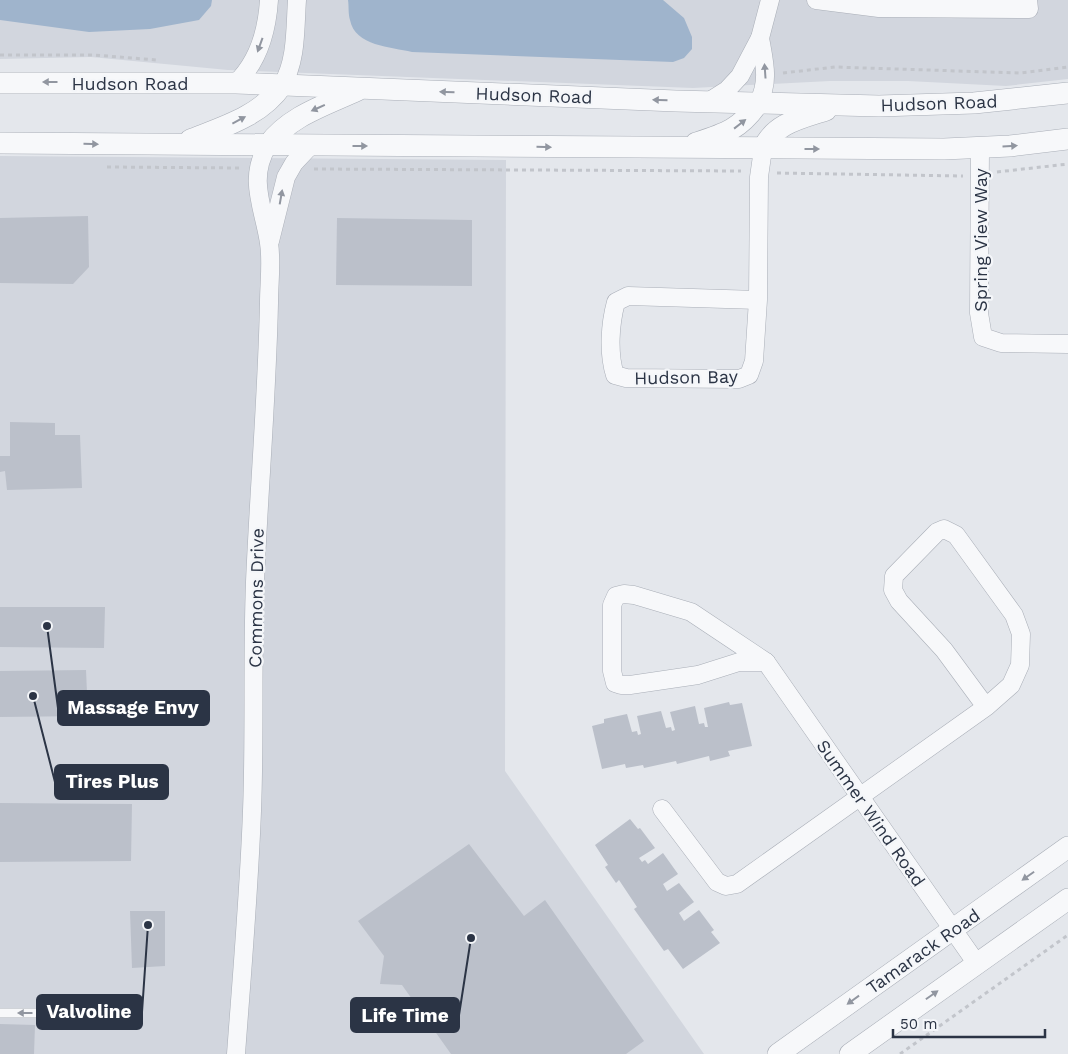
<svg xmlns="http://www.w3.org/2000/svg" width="1068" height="1054" viewBox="0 0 1068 1054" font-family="'Work Sans',sans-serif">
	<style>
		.built { fill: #d2d6de }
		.water { fill: #9fb4cc }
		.building { fill: #bbc0ca }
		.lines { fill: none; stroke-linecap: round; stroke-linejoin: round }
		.service-casing { stroke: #a9aeb7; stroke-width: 10 }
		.minor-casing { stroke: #a9aeb7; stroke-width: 19 }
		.tertiary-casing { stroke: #a9aeb7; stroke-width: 22 }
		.path { stroke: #c2c5cb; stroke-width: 3; stroke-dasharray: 4 4; stroke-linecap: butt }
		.service { stroke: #f7f8fa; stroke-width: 9 }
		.minor { stroke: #f7f8fa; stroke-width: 18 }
		.tertiary { stroke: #f7f8fa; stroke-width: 21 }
		.oneway { fill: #9196a0 }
		.labels { text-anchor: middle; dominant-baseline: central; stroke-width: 4.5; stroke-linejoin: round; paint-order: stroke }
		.street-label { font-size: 18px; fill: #2b3445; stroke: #f4f6f9 }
		.leader { fill: none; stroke: #2b3445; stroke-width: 2 }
		.callout-dot { fill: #2b3445; stroke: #f4f6f9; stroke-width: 2 }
		.callout { fill: #2b3445; stroke: #2b3445; stroke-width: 2 }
		.callout-label { font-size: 19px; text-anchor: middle; font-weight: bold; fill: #fff }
	</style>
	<rect width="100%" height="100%" fill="#e4e7ec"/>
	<g class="built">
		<path d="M0,0H1068V79L1006,86L908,81H830L693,88L228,70L91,57L0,59Z"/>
		<path d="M0,156L506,160L505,771L704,1054H0Z"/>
	</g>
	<g class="water">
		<path d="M0,0H212L211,6L199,20L150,29L89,32L0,20Z"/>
		<path d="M348,0H663L684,18L692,37V49L684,58L673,62L412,52C391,47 355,46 350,20C348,13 349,6 348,0Z"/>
	</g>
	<g class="building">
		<path d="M88,216L89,267L73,284L0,283V218Z"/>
		<path d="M337,218L472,220V286L336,285Z"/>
		<path d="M10,422L55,423V435H80L82,488L7,490L5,471L0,472V456H10Z"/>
		<path d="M0,607H105L104,648L0,647Z"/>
		<path d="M86,670L88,716L0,717V671Z"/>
		<path d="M729,702L730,705L742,703L752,746L728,751L730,756L710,761L709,756L677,764L676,761L644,768L643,765L626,768L625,764L602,769L592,726L604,723V719L627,714L632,732L637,731L638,735L641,734L637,716L661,711L666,728L671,727L672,731L675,730L670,712L695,706L699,724L704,723L705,727H708L704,708Z"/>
		<path d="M0,803L132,804L131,861L0,862Z"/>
		<path d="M630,819L638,829L640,828L655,848L639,858L642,862L645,860L648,864L663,853L678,874L663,884L667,891L679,883L694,902L679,913L684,921L699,910L714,930L711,932L720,943L683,969L668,949L664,951L634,909L637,907L619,880L616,883L605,867L608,865L595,845Z"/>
		<path d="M469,844L524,916L545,900L644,1041L626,1054H451L402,985L380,984L384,956L358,921Z"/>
		<path d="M130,911H165V966L132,968Z"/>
		<path d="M0,1024L35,1025L34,1054H0Z"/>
	</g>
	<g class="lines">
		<g class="service-casing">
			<path id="service" d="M0,1013H54L84,1017"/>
		</g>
		<g class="minor-casing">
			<g id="minor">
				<path d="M816,0L879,8L1029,9L1028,0"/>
				<path d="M236,83C259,61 267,31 269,0"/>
				<path d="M282,85C297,61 295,27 297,0"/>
				<path d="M708,102L727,90L740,76L760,38L770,0"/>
				<path d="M758,103C770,82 764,61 760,38"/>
				<path d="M980,148L979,313L983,337L1001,343L1068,344"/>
				<path d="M270,241L286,177L294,163L311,145"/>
				<path d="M758,300L628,296L616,302C610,324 608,353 615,375L626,378L739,379L749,375L754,361L758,300L759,177L763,149"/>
				<path d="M624,594L634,595L691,612L766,662H739L698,675L630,685H621L615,683L612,671V605L616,596Z"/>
				<path d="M766,662L977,964"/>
				<path d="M662,809L717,882L726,886L737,884L986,707L1011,685L1020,665L1021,634L1014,615L956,535L944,529L937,532L894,576L893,590L899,601L944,650L986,707"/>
				<path d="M236,1054C242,973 249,892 252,811C255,735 252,658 255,582C259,489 267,396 269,303C269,283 272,262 269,243C264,208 247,179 268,145"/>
			</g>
		</g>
		<g class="tertiary-casing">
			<g id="tertiary">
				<path d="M0,83H236L676,101L879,106L974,103L1068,93"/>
				<path d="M190,140C223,127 261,116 282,85"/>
				<path d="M0,143L944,149L1010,146L1068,139"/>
				<path d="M696,143C724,134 741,129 758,103"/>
				<path d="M268,145C289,116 326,105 358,90"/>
				<path d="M763,149C774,123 802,118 826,110"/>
				<path d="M778,1054L1068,847"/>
				<path d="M850,1054L1068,899"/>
			</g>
		</g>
		<g class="path">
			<path d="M0,55H94L157,60"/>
			<path d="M783,73L835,67L1020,73L1068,67"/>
			<path d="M107,167L241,168"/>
			<path d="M314,169L741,171"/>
			<path d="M997,172L1068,164"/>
			<path d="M777,173L963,176"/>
			<path d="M900,1054L1068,935"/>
		</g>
		<use href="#service" class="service"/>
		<use href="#minor" class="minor"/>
		<use href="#tertiary" class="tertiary"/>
	</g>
	<defs><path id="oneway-solid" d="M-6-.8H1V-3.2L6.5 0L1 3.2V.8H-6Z" transform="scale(1.25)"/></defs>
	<g class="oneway">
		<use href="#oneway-solid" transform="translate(260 45) rotate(110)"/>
		<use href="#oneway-solid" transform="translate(765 71) rotate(-94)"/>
		<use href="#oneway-solid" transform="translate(50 82) rotate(180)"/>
		<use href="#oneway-solid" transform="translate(447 92) rotate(-178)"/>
		<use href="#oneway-solid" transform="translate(660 100) rotate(-178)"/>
		<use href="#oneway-solid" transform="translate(318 108) rotate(156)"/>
		<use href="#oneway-solid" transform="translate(239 120) rotate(-28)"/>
		<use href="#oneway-solid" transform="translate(740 124) rotate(-38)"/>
		<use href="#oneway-solid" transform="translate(91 144) rotate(1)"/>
		<use href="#oneway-solid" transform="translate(360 146)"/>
		<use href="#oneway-solid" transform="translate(1010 146) rotate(-4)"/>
		<use href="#oneway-solid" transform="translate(544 147) rotate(1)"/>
		<use href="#oneway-solid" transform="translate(812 149)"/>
		<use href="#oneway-solid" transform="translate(281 197) rotate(-80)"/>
		<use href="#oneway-solid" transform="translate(1028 876) rotate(145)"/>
		<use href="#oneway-solid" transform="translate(932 995) rotate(-35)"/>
		<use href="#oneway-solid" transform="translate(853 1000) rotate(144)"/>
		<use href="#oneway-solid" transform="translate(25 1013) rotate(180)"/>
	</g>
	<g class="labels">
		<g class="street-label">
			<text x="130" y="83">Hudson Road</text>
			<text transform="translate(534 95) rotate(2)">Hudson Road</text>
			<text transform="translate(939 103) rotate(-2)">Hudson Road</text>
			<text transform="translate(980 240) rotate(-90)">Spring View Way</text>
			<text transform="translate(686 377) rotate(-1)">Hudson Bay</text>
			<text transform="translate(256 598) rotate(-89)">Commons Drive</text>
			<text transform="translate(871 813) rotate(55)">Summer Wind Road</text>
			<text transform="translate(923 951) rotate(-35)">Tamarack Road</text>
		</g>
	</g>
	<path class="leader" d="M47 626L58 708M33 696L55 782M148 925L142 1012M471 938L459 1015"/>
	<g class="callout-dot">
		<circle cx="47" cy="626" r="5"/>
		<circle cx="33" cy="696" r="5"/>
		<circle cx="148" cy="925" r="5"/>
		<circle cx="471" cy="938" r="5"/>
	</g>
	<g class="callout">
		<rect x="58" y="691" width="151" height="34" rx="5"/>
		<rect x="55" y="765" width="113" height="34" rx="5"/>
		<rect x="37" y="995" width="105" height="34" rx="5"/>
		<rect x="351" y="998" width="108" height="34" rx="5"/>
	</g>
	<g class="callout-label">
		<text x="133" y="714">Massage Envy</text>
		<text x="112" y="788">Tires Plus</text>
		<text x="89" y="1018">Valvoline</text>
		<text x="405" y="1022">Life Time</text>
	</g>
	<path d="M893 1029v8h152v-8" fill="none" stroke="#2b3445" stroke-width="2.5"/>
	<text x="900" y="1029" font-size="15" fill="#2b3445" stroke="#f4f6f9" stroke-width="4" paint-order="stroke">50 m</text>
</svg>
